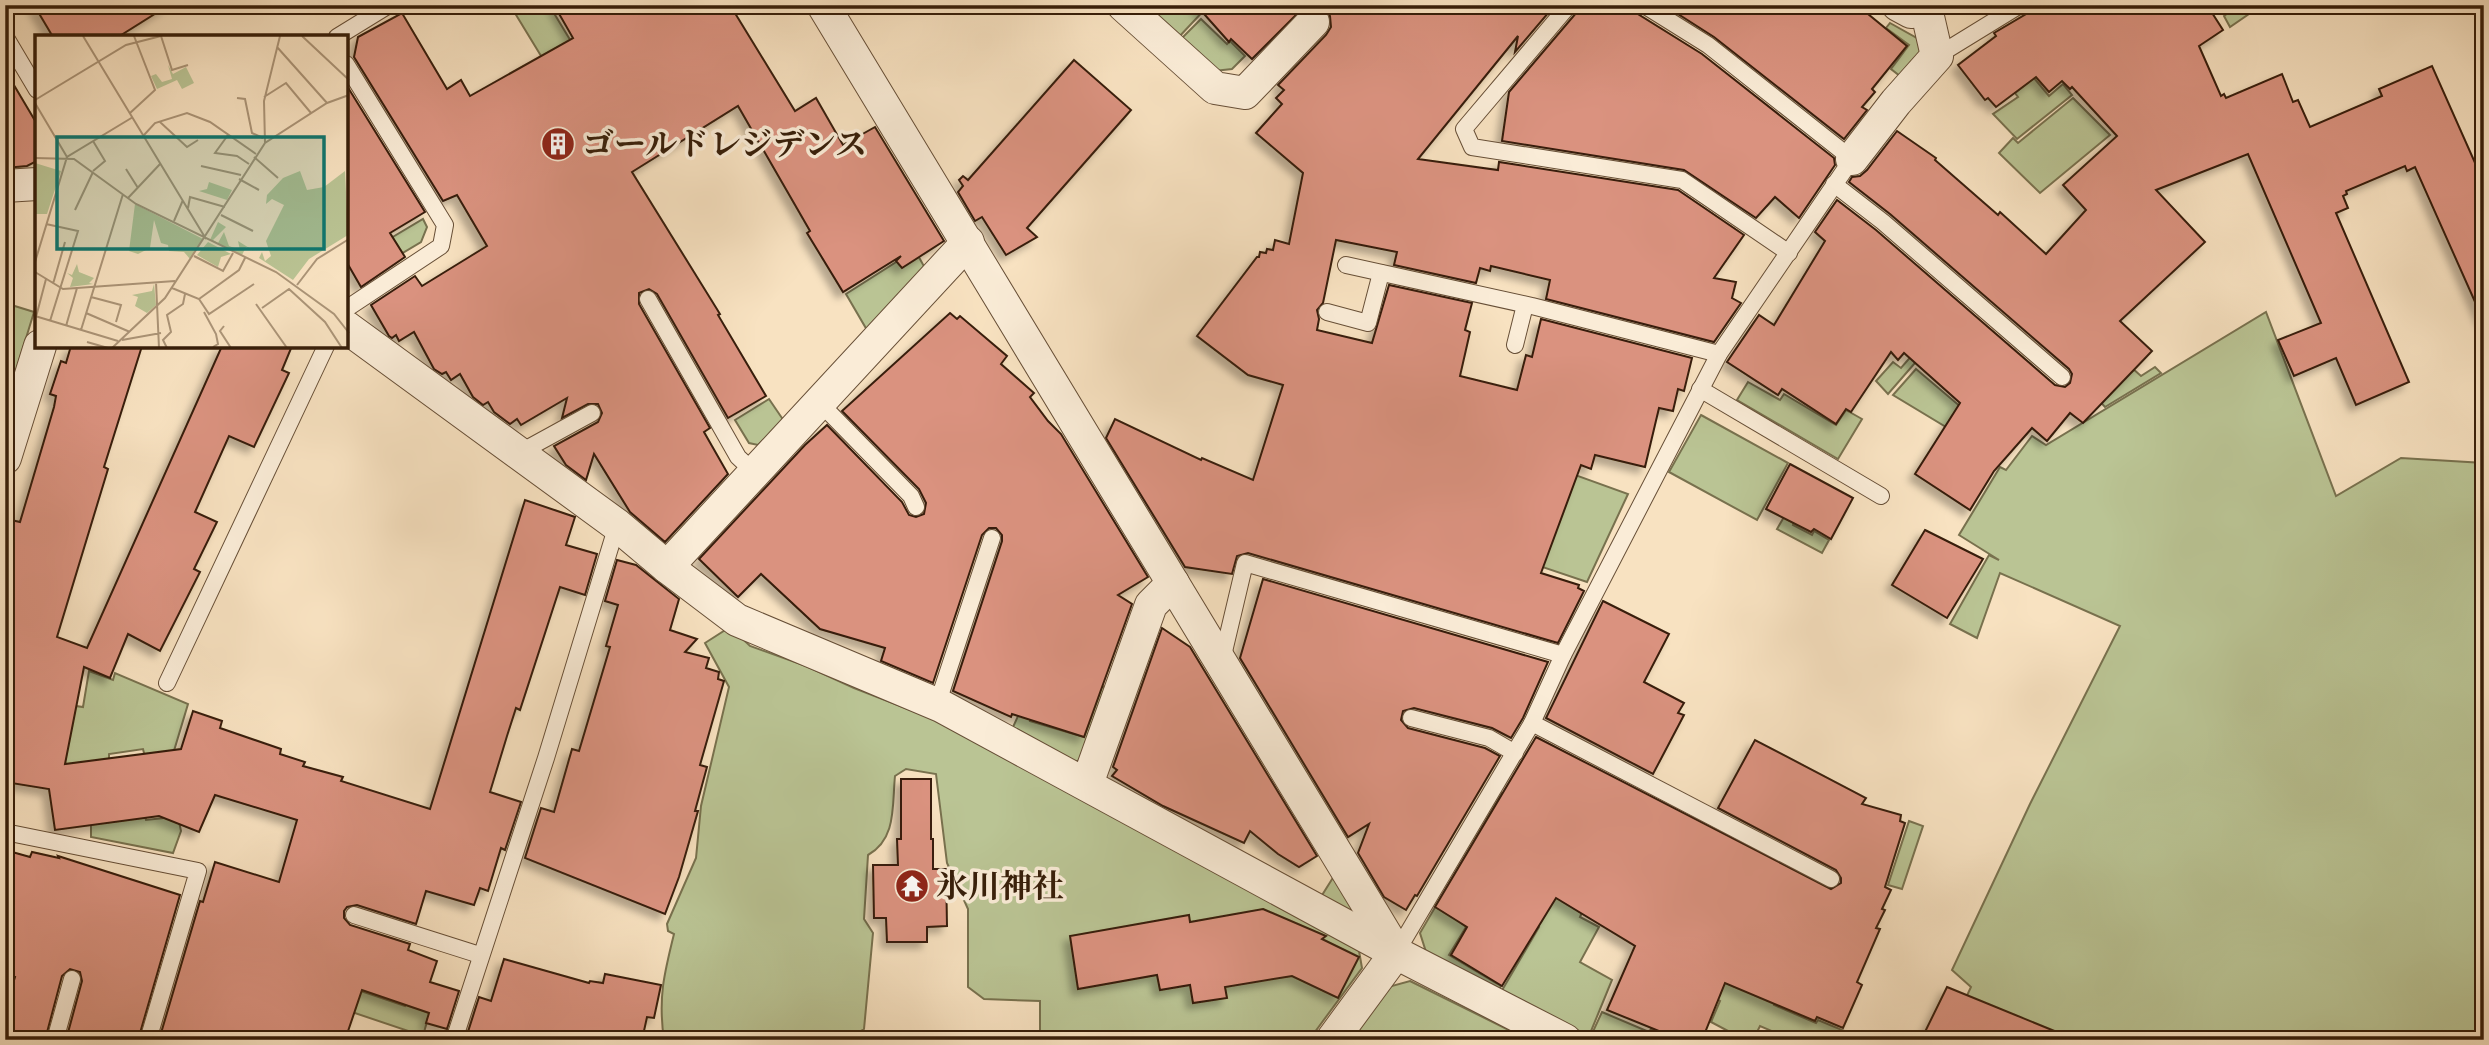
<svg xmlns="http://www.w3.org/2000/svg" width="2489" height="1045" viewBox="0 0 2489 1045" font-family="'EB Garamond','Noto Serif JP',serif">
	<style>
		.green { fill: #bac494; stroke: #78714e; stroke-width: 2 }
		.building { fill: #da927f; stroke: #371e09; stroke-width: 2; filter: url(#shadow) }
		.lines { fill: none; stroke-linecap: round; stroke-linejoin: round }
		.service-casing { stroke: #674f37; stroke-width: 18 }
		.minor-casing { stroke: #674f37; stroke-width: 34 }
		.service { stroke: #faecd7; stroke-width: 16 }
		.minor { stroke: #faecd7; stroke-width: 32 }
		.labels { text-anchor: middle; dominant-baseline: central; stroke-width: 7; stroke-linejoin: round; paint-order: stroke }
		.poi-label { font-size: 32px; font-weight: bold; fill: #371e09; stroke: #faecd7; text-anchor: start }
		.inset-road { fill: none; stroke: #ab9477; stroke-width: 2 }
		.view { fill: #0f766e; fill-opacity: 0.15; stroke: #0f766e; stroke-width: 3.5 }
		.inset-edge { fill: none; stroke: #371e09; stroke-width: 3.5 }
	</style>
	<defs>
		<filter id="shadow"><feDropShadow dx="-6" dy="6" stdDeviation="3.5" flood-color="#0004"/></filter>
	</defs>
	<rect width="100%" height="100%" fill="#f8e2c1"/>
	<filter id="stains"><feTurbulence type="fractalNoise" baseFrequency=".00286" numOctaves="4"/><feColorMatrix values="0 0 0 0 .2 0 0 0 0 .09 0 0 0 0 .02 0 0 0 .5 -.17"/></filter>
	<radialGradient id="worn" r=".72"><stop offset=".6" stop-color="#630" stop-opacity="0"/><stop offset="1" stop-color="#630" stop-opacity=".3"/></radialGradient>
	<g class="green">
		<path d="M510,5H549L644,162L616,179Z"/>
		<path d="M1141,5H1209L1177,39Z"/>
		<path d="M2239,5H2262L2230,27L2224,16Z"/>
		<path d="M1201,19L1227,44L1230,41L1245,56L1232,69L1214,71L1181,39Z"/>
		<path d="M1890,23L1922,41L1924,47L1900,76L1891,69L1909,45L1886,28Z"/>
		<path d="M2034,78L2049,96L2063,84L2072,95L2017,139L1993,114L2018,97L2015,93Z"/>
		<path d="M2073,98L2110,135L2040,193L1999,153L2013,138L2018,143Z"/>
		<path d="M423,219L427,227L421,242L391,260L381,244Z"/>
		<path d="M915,250L926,270L867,330L846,294Z"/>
		<path d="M5,303L34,312L5,407Z"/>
		<path d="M1961,310L1888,394L1876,381L1893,362L1901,368L1934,330Z"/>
		<path d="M2266,312L2336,496L2401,458L2484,463V1040H1978L1955,1021L1971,987L1952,970L2030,804L2120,626L2000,573L1977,638L1950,624L1989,555L1999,560L1959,535L2000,467L2006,470L2032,436L2046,445Z"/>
		<path d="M2131,367L2141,376L2155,367L2161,373L2105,407L2093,394Z"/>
		<path d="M1916,369L1968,413L1951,430L1893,395Z"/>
		<path d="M1748,382L1780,400L1784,394L1836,425L1846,410L1862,419L1838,459L1737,400Z"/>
		<path d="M769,399L784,421L758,445L749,443L735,420Z"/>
		<path d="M1701,415L1788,463L1757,520L1669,472Z"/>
		<path d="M1417,418L1628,494L1587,582L1433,530Z"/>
		<path d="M1784,517L1794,522L1793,525L1812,535L1814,531L1829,540L1822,553L1777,529Z"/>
		<path d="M730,627L750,646L806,666L854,688L939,721L1166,841L1359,951L1362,968L1309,1040H1040V1001L984,999L968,987V909L947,863L936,774L906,769L895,776C892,805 897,839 868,855L864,919L873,933L864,1029L846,1040H664C658,998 664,974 674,934L668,931L667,924L696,858L701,806L729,687L705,643Z"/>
		<path d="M89,671L113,680L115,673L188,704L173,754L145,757L143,749L109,754V762L54,775L62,704L83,707Z"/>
		<path d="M1102,686L1110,690L1084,759L1074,762L1013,727L1024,703L1034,705L1030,721L1084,737Z"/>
		<path d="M1502,793L1574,835L1461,923L1466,927L1449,955L1501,986L1496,994L1427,955L1420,933Z"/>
		<path d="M177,812L181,831L173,853L91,837V822L145,816L146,820L164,818Z"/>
		<path d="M1909,821L1923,826L1902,889L1888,885Z"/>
		<path d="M1334,876L1357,912L1352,921L1319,900Z"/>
		<path d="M1554,883L1583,910L1580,917L1599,927L1580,962L1612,980L1589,1036L1501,992L1539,927L1534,924Z"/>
		<path d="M1722,979L1775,1000L1774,1005L1816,1023L1818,1020L1847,1032L1845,1040H1793L1760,1026L1753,1040H1726L1730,1032L1711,1022L1720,1001L1681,983Z"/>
		<path d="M1410,981L1529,1040H1351L1388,987Z"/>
		<path d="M355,989L405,1006L408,999L431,1007L423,1036L340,1008Z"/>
		<path d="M1602,1012L1649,1032L1651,1029L1677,1040H1593L1590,1038Z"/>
	</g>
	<g class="building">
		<path d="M34,5H169L118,37H53Z"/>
		<path d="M554,5H730L795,111L816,98L843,145L875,127L944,241L902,268L896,261L901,256L843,292L807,233L810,231L738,106L632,172L720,314L718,315L766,396L728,418L657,294L649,289L639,293V304L710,428L704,432L728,474L665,542L630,512L594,454L586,480L566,465L554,446L598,422L602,413L598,404H588L562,418L567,398L521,425L517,419L510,424L494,412L488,402L483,405L473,397L460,374L451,380L446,372L442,374L434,369L414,332L399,341L396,335L392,338L389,336L371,305L415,276L422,286L487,246L457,195L443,201L354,57L358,37L402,13L447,89L461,80L470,96L573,38Z"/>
		<path d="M1196,5H1306L1252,59L1231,39L1229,42Z"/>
		<path d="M1320,5H1555L1515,52L1518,36L1418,159L1498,170L1499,162L1678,190L1744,235L1714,278L1736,282L1732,298L1741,303L1714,342L1546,299L1550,280L1491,266L1490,271L1480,268L1476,283L1394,265L1397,252L1336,240L1323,303L1317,310L1319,319L1317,330L1372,343L1389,285L1472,303L1465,330L1470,332L1460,376L1517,390L1526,355L1532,357L1541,319L1692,358L1684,391L1678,389L1673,411L1659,408L1645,467L1595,455L1591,469L1581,465L1541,573L1579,585L1578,588L1584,591L1558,643L1248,553L1237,556L1232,574L1185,567L1106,438L1115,419L1201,460L1202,458L1253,480L1283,385L1248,375L1197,336L1257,257H1259L1260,252L1266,253L1267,249L1273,250L1275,240L1289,244L1303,173L1256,133L1282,104L1276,98L1284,90L1278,85L1326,35L1331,27L1330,16L1326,9Z"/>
		<path d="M1579,5H1634L1638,14L1702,54L1834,158L1835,165L1799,218L1775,197L1756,218L1684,170L1502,141L1509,92L1577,12Z"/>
		<path d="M1664,5H1857L1907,46L1872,89L1875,92L1862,107L1867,110L1844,139L1714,37Z"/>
		<path d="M2030,5H2207L2223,30L2199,46L2221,96L2224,94L2226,98L2282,74L2293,102L2298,100L2310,127L2382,96L2379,89L2432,66L2484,183V322L2415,167L2407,171L2405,166L2346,191L2347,194L2343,196L2348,208L2336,213L2409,382L2356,405L2336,358L2294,376L2278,340L2321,323L2248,154L2156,190L2205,242L2120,321L2152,351L2083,423L2070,413L2047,441L2032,428L1994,471L1970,510L1915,474L1960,403L1904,353L1898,360L1891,352L1851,412L1846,409L1836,424L1782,389L1778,395L1727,362L1759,315L1774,325L1825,241L1815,232L1837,200L1876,230L2055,385L2065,387L2070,383L2072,374L2069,369L1890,214L1849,182L1852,177L1860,176L1867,170L1897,131L1936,158L1935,160L1998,215L2000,212L2046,254L2086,210L2063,185L2117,136L2072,87L2070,89L2062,81L2049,92L2036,77L1996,107L1988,98L1985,100L1958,65L1996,36L1994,33L2026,14Z"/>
		<path d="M1074,60L1131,110L1027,228L1037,237L1006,255L982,217L975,221L958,192L963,186L959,180L963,176L968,180Z"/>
		<path d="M5,70L37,124V161L27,166L5,168Z"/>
		<path d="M347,86L425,212L390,233L405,257L361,287L346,261Z"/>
		<path d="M950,313L957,319L960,316L1007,356L1001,364L1034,393L1030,397L1048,421L1061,434L1148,577L1118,595L1132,604L1084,737L1012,714L1011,717L953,691L1002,541V535L996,528H989L982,535L933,683L881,661L885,648L820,629L761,574L738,597L699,559L805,445L827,425L902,502L909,515L916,517L924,514L926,503L919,489L842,411Z"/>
		<path d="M71,346H142L104,467L108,469L57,637L87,648L222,346H292L282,370L289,373L254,447L229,436L195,512L217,522L194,569L200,572L160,651L128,634L110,678L84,667L65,764L181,749L193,711L222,721L220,728L281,749L280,754L305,762L303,766L343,777L341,781L430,809L525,500L575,517L566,545L597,554L585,595L560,587L520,710L516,708L507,736L490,792L521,802L505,850L501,848L488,891L480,888L474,905L426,891L416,924L357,905L347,907L344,911V918L350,925L410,944L408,950L437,961L430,982L459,991L447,1029L426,1023L429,1013L362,990L345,1040H159L200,901L203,902L215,862L279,882L297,820L215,795L199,832L159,816L55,830L49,789L5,782V540L11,520L20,522L54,407L56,396L50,394L61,361L66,363Z"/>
		<path d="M1790,464L1853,498L1831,539L1814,529L1811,532L1766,509Z"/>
		<path d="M1925,530L1983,559L1947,618L1892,585Z"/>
		<path d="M617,560L636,565L679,599L670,630L697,639L685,652L709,658L706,668L719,672L718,679L724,681L700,765L707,767L695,811H698L679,877L665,914L525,858L541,808L554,812L572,749L579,751L610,647L606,646L618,605L605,601Z"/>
		<path d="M1263,579L1548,662L1523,718L1511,738L1492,728L1414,708L1403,711L1401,720L1408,728L1485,748L1500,756L1417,896L1415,895L1406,910L1384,897L1358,853L1369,824L1348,837L1240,658Z"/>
		<path d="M1603,601L1669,634L1644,682L1684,703L1678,713L1684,715L1653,774L1546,718Z"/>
		<path d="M1162,628L1190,647L1317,856L1299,867L1278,854L1250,831L1244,843L1163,806L1112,776L1117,770L1113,767Z"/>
		<path d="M1536,737L1831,889L1841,883V878L1836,870L1718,808L1755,740L1866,798L1862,804L1901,815L1900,821L1905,823L1885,887L1891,890L1882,909L1885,910L1876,928L1880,929L1857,982L1862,985L1843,1028L1817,1017L1815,1021L1725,983L1702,1040H1681L1607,1010L1635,946L1556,898L1502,986L1451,955L1467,927L1435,907Z"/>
		<path d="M901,779H931V839H933V869H946L947,926L927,927V942H887L886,918H874L873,865H898L897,839H901Z"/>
		<path d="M5,850L30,857L32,852L59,858L58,856L180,895L138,1040H66L82,981L80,972L70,969L62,976L45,1040H5V1010L15,977L5,974Z"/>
		<path d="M1263,909L1326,936L1322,939L1359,957L1338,998L1292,976L1225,987L1227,998L1193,1003L1190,985L1160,990L1157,975L1078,989L1070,936L1189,915L1190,922Z"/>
		<path d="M504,959L589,983L590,981L603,983L605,974L661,985L654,1018L647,1017L642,1040H467V1035L479,997L491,1001Z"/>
		<path d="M1947,987L2074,1039V1040H1921Z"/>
	</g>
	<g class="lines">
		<g class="service-casing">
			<g id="service">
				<path d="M1569,5L1464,129L1472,147L1682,180L1789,253"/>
				<path d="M5,36L37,90"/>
				<path d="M337,37L389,5"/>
				<path d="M1937,56L2020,5"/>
				<path d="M346,64L445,225L441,246L346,309"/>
				<path d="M1834,184L1883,222L2062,377"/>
				<path d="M1346,265L1532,306L1719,354"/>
				<path d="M648,299L738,457L754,472"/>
				<path d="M1327,312L1368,323L1381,273"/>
				<path d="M1515,345L1525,305"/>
				<path d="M1700,389L1881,496"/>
				<path d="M819,402L911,496L916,507"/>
				<path d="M519,453L592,413"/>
				<path d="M1222,660L1245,563L1563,655"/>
				<path d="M167,683L326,346"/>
				<path d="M937,705L992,538"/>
				<path d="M1411,718L1489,738L1515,753"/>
				<path d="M1532,723L1831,879"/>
				<path d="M5,832L198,871L148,1040"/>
				<path d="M354,915L480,955"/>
				<path d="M1396,953L1532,723L1563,655L1719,354L1852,159L1708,45L1644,5"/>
				<path d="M55,1040L72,979"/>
				<path d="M454,1040L546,758L617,525"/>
			</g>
		</g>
		<g class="minor-casing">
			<g id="minor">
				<path d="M823,5L1395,950"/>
				<path d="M1123,5L1215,88L1245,93L1313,22"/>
				<path d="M1852,159L1896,102L1937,56L1926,8L1911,12L1898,5"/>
				<path d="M5,186L37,184"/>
				<path d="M346,327L617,525L667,567L737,620L941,706L1396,953L1565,1040"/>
				<path d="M5,458L40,346"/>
				<path d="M667,567L968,242"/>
				<path d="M1087,784L1151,605L1173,583"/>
				<path d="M1332,1040L1396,953"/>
			</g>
		</g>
		<use href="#service" class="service"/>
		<use href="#minor" class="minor"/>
	</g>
	<defs>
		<g id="building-disc" transform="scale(1.75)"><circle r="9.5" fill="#8f2418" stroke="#faecd7"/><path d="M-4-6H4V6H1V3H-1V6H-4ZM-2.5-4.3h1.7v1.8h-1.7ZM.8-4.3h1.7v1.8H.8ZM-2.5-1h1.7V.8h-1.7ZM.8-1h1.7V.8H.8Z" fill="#fff"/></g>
		<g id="temple-disc" transform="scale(1.75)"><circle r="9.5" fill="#8f2418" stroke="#faecd7"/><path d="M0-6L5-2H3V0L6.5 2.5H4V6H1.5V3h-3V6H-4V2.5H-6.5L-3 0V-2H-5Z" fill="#fff"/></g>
	</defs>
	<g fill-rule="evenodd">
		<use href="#building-disc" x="558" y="144"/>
		<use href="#temple-disc" x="912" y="886"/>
	</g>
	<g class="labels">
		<g class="poi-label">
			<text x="582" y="144">ゴールドレジデンス</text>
			<text x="936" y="886">氷川神社</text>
		</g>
	</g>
	<g transform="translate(35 35)">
		<rect width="313" height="313" fill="#f8e2c1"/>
		<path d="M133,30L138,39L151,32L159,48L147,54L142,45L122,54L116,41L121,39L127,47L137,44ZM0,128L26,136L12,179H0ZM265,136L272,155L289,152L310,136L313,200L274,224L258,245L224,223L227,217L230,226L236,221L231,206L249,170L237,164L231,169L232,160L248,143ZM174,147L197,155L192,165L164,156L172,154ZM100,169L168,204L155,224L149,217L134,216L133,210L126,208L119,185L115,213L103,219L94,216ZM183,187L191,192L178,205L183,208L189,197L194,211L205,215L203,206L219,216L211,212L207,220L175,205ZM173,207L196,219L186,222L183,232L162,220ZM42,229L44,237L59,243L54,248L58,249L35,252L38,243L32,238L37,240ZM119,249L121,270L112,278L100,271L103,262L97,260L117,256Z" fill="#bac494"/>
		<path class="inset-road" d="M48,1L171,204M126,1L137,35L153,30M267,1L314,45M242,12L292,68M229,62L251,48L276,78M202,63L210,64L217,98L228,103M0,65L91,10L126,1M0,68L32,122M95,78L120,55L99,1M125,87L152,112L163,105M109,100L120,88L152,78L175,87L221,119M193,100L180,118L202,121L214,129M58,106L70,126L58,136M230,108L229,66L245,1M219,122L243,143M0,123L39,124L101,169L241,237L299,279L314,298M166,131L206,140M91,134L103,153M204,144L224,155M93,163L126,128M153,173L155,162L190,172M40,175L58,137M186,180L218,196M139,186L148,165M11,189L43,196L15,286M159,221L188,236L198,218M0,227L32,122L98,82M0,237L28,254L140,246M121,247L124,313M18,249L30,207M262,250L282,224L314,204M137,253L164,264L174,279L219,249M56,262L86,270L81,287M164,264L204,235L210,223M221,269L252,313M227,273L254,254L290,287L307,313M169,277L181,299L183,309L178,312M51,278L95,297M0,281L83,306M1,282L11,244M31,291L42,253M189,291L185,296L196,313M46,295L88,159M87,305L126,298M52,307L73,313M77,313L130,263L230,108L292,68L314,60M132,313L128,305L136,297L132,280L148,269L150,259"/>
		<path class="view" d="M22,102H289V214H22Z"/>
		<rect width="313" height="313" class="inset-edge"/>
	</g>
	<rect width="2489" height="1045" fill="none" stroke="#f8e2c1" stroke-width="28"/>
	<rect x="7" y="7" width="2475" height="1031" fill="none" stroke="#371e09" stroke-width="3.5"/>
	<rect x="14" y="14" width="2461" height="1017" fill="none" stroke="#371e09" stroke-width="2"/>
	<rect width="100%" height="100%" filter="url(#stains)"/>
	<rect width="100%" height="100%" fill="url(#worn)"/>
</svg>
